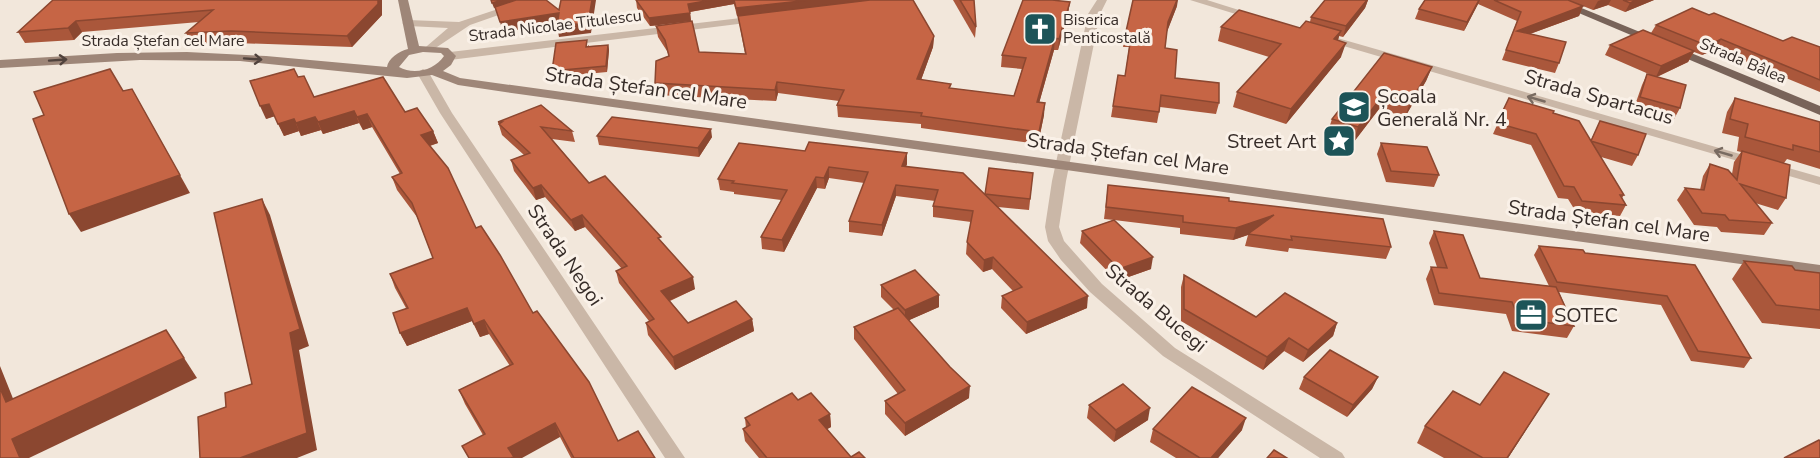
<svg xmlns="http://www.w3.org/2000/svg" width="1820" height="458" viewBox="0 0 1820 458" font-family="'Nunito Sans',sans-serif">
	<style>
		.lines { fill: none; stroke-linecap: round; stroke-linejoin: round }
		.street { fill: #cab7a7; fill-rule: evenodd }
		.secondary { fill: #9e8678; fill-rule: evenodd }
		.primary { fill: #786359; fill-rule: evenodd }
		.wall { fill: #aa573b }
		.shaded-wall { fill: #8b4730 }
		.building { fill: #c66545; stroke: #8b4730; stroke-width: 1.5 }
		.oneway { stroke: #50423c }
		.oneway2 { stroke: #796b61 }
		.labels { text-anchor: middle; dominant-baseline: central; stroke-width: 6; stroke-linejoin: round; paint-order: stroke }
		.far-poi-label { font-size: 16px; fill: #362c28; stroke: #faf1e8; text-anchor: start }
		.far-street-label { font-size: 16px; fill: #362c28; stroke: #faf1e8 }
		.street-label { font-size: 20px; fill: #362c28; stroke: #faf1e8 }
		.poi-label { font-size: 20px; fill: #362c28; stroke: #faf1e8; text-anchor: start }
	</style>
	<rect width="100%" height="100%" fill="#f2e7db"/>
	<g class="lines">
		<g class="street">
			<path d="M525,0H541L470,25L431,51L425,48L427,46L448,28L408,26L402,23L408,20L459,22Z"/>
			<path d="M1097,0H1107L1100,14L1066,181L1059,227L1064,241L1102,284L1175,348L1342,453L1345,458H1320L1163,356L1090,292L1061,260L1048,241L1045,227L1052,181L1088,14Z"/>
			<path d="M1190,0H1207L1261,17L1255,20Z"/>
			<path d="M758,16L762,17V21L450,60L444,56L450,52Z"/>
			<path d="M1327,35L1820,177V185L1323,40L1321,38Z"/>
			<path d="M423,69L429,73L452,113L685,458H665L440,113L417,73Z"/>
		</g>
		<path class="secondary" d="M398,0H408L419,46L448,48L456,56L451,65L443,71L460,78L1820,265V275L505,92L458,85L432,75L407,78L240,61L140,60L0,68V60L117,53L187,52L266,56L387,67C388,59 399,51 408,49ZM423,52L441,53L444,56C434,71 413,75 399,67L409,55Z"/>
		<path class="primary" d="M1548,0H1562L1820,106V115Z"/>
	</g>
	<g class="wall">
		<path d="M53,0H382V15L352,47L236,43L192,44L186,33L199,22L82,32L74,40L25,43L18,32Z"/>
		<path d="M636,0H913L934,36L933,47L921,80L951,84L950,88L1014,96L1022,69L1001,67L1002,55L1070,2L1068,13L1058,50H1054L1039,103L1044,115L1038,144L921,128V124L838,117L837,105L839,101L778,93L776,101L657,95L655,83L669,56L667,51L658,37L656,26L699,52L745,54L738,16L756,14L737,16L734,4L690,12L691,21L650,26L637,8Z"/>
		<path d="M953,0H974L976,27L975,38Z"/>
		<path d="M1325,0H1368L1365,8L1343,37L1339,36L1338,40L1341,57L1286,124L1233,107L1237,92L1269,57L1218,41L1221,27L1300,28L1310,22L1311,17Z"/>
		<path d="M1425,0H1568L1583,6L1579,16L1530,34L1559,63L1555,73L1502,60L1517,21L1478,4L1464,31L1415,19L1419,9Z"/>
		<path d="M1568,0H1654L1625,12L1608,5L1593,10Z"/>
		<path d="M1177,6L1167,31L1165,48L1175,78L1219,103L1216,114L1160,107L1157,123L1111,117L1118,75L1125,76L1129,47H1123L1125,36Z"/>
		<path d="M1656,25L1783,41L1820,47V92L1716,49L1702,55L1694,52L1688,62L1657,77L1680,108L1674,119L1634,108L1642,85L1647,74L1651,75L1605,55L1610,45L1651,33Z"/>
		<path d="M589,45V46L608,45L609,50L607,72L554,77L552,71Z"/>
		<path d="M1432,67L1426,81L1405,117L1379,109L1353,143L1327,134L1332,119Z"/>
		<path d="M298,77L314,97L405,112L433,131L438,143L430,146L476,228L618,441L655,458H571L560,437L483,435L465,404L459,390L510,366L489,334L480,337L472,321L407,346L400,333L406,308L395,288L390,274L433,258L417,217L397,190L392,177L400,174L372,127L363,130L359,123L323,134L321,130L301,136L299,131L284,136L275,116L266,119Z"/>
		<path d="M1509,98L1553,113L1591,140L1600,121L1638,155L1632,166L1601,157L1624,195L1622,198L1626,205L1620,216L1576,212L1568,199L1558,198L1531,145L1493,134Z"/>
		<path d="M1735,98L1820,122V169L1787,159L1784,163L1786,198L1778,210L1755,203L1772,223L1764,235L1721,232L1717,227L1694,225L1677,200L1685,188L1700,190L1703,176L1710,164L1732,174L1734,162L1741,152L1737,151L1739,137L1722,133L1727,112Z"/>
		<path d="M498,122L572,131L575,142L552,139L589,183L663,243L695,289L670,301L688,323L752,319L754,331L675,370L648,335L646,323L649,321L619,283L616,271L622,269L585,227L575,231L545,197L536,200L514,171L511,160L524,155L502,135Z"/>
		<path d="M597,136L712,137L699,157L599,145Z"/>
		<path d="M739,143L907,164L906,166L985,194L1033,173L1029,210L998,207L1087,308L1026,334L1001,308L1002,296L1013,291L992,269L983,272L966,254L967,242L971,222L933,217V206L935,201L896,196L882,236L849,232V221L864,183L829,178L825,189L817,188L784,252L762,249L761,237L781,200L734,194V192L720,190L718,179Z"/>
		<path d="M1381,143L1439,175L1434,187L1386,182L1377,154Z"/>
		<path d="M1108,185L1229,201L1391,247L1386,259L1289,248L1288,252L1245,246L1248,235L1233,240L1180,234V228L1114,220L1151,269L1117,281L1080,243L1082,231L1114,220L1104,219Z"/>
		<path d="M1434,231L1480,278L1549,286L1534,255L1539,246L1585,253L1695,265L1751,358L1744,368L1691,361L1661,305L1559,292L1574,326L1567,338L1512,331L1506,314L1434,305L1426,279L1431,267H1437L1429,243Z"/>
		<path d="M1744,261L1795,270L1820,273V329L1762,323L1732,279Z"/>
		<path d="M1184,275L1256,317L1337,323L1333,336L1303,362L1284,351L1263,370L1181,321V287Z"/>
		<path d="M881,285L939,307L909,320L969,398L905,436L885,414V401L898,394L854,339V327L894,310L881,297Z"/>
		<path d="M1304,377H1378L1372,389L1347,417L1299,389Z"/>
		<path d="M1549,394L1508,458H1444L1417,443L1425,426L1480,405Z"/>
		<path d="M798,400L830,414L831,427L827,429L851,457L865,458H759L745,441L743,429L746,428L745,418Z"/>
		<path d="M1089,405L1148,420L1114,442L1087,418Z"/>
		<path d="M1153,429L1242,430L1218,458H1176L1150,442Z"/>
	</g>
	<g class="shaded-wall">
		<path d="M378,0H382V15L352,47L347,36Z"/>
		<path d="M502,0H523L494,8L492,3Z"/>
		<path d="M592,0H596L591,33L559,37L557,26Z"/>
		<path d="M711,0H734V4L689,12L688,4Z"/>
		<path d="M810,0H884L737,16L736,8Z"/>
		<path d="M1177,0H1178L1177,6L1167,32L1168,22Z"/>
		<path d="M1367,0H1368L1365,8L1343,37L1346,26Z"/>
		<path d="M1479,0H1480L1478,4L1464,31L1467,22Z"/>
		<path d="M1601,0H1611L1608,5L1593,10L1598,1Z"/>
		<path d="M1636,0H1654L1625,12L1630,3Z"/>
		<path d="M1070,2L1068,13L1058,50L1059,39Z"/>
		<path d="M1583,6L1579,16L1513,40L1517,31Z"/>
		<path d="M559,13L561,23L503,32L500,22Z"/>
		<path d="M690,13L691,21L650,26L649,18Z"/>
		<path d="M76,21L82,32L74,40L68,28Z"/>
		<path d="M1341,31L1336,45L1334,39Z"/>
		<path d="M934,36L933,47L917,91V79Z"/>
		<path d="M1055,38L1054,50L1036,114L1037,102Z"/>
		<path d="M1721,39L1716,49L1702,55L1708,46Z"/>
		<path d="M1346,43L1341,57L1286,124L1291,109Z"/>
		<path d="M608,45L609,50L607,72L606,66Z"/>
		<path d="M1694,51L1688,62L1656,77L1661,66Z"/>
		<path d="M1432,67L1426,81L1405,117L1410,102Z"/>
		<path d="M777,82L778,93L776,101L775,90Z"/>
		<path d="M132,89L190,193L81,232L69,214Z"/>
		<path d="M1384,94L1379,109L1353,143L1358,127Z"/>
		<path d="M1045,103L1044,115L1038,144L1039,132Z"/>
		<path d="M269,104L275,116L266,119L260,106Z"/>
		<path d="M354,111L359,123L323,134L318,122Z"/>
		<path d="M367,114L372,127L363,130L357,117Z"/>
		<path d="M315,117L321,130L301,136L296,123Z"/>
		<path d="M294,119L299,131L284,136L278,124Z"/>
		<path d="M711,129L712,137L699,157L698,148Z"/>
		<path d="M433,131L438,143L425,147L421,135Z"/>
		<path d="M907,153V164L902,177V166Z"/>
		<path d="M829,167V178L825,189L824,178Z"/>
		<path d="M816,177L817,188L784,252L782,240Z"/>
		<path d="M541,185L545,197L536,200L533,188Z"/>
		<path d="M896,185V196L882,236V225Z"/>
		<path d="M262,199L270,215L309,346L299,350L317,450L297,458H240L307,433Z"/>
		<path d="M582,215L585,227L575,231L571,220Z"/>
		<path d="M1274,215L1271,227L1233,240L1236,228Z"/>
		<path d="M993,257L992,269L983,272L984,260Z"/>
		<path d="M1153,257L1151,269L1117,281L1119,269Z"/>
		<path d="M693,277L695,289L664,303L661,291Z"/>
		<path d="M939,295V307L905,322V310Z"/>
		<path d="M1088,296L1087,308L1026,334L1027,322Z"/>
		<path d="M467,308L472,321L407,346L400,333Z"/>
		<path d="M752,319L754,331L675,370L673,357Z"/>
		<path d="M484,320L489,334L480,337L474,324Z"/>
		<path d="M1337,323L1333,336L1303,362L1308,350Z"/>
		<path d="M166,330L197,378L29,458H20L12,439Z"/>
		<path d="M1289,338L1284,351L1263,370L1267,357Z"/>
		<path d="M0,366L22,421L6,402L0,388Z"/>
		<path d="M1378,377L1372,389L1347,417L1353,405Z"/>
		<path d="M970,386L969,398L905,436V423Z"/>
		<path d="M1549,394L1508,458H1507Z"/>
		<path d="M1150,408L1148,420L1114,442L1116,430Z"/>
		<path d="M830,414L831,427L820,433L819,420Z"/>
		<path d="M1246,418L1242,430L1218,458H1211Z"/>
		<path d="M555,423L560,437L522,458H512L508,448Z"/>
	</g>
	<g class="building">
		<path d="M53,0H378V4L347,36L231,31L186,33L213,10L76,21L68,28L18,32Z"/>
		<path d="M491,0H502L492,3Z"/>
		<path d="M516,0H546L559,10L561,0H592L588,23L557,26L559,13L500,22L495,7Z"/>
		<path d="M636,0H711L688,4L690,13L649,18Z"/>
		<path d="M734,0H810L736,8Z"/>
		<path d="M870,0H913L934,36L917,79L951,84L949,88L1014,96L1026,58L1002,55L1023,0H1052L1070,2L1059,39L1055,38L1037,102L1045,103L1039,132L921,116L922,113L837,105L844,90L777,82L775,90L655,83L656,61L669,56L665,40L656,26L692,21L699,52L746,54L738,16Z"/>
		<path d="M960,0H974L976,27Z"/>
		<path d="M1133,0H1177L1168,22L1165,48L1177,50L1175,78L1219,83V103L1161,95L1159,112L1113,106L1118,75L1125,76L1131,37L1125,36Z"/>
		<path d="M1325,0H1367L1346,26L1311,17Z"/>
		<path d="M1425,0H1479L1467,22L1419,9Z"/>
		<path d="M1494,0H1568L1583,6L1517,31L1566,42L1559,63L1506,50L1521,12Z"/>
		<path d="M1623,0H1636L1630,3Z"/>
		<path d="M1692,8L1709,15L1714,13L1783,41L1792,37L1820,47V80L1721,39L1708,46L1656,25Z"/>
		<path d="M1239,10L1300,28L1306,21L1341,31L1334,39L1346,43L1291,109L1237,92L1281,44L1221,27Z"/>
		<path d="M1643,30L1694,51L1661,66L1610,45Z"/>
		<path d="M587,40L586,47L608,45L606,66L552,71L556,43Z"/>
		<path d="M1384,53L1432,67L1410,102L1384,94L1358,127L1332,119Z"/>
		<path d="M110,69L123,91L132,89L180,175L69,214L33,119L44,115L34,92Z"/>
		<path d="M294,69L298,77L304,76L314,97L383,77L405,112L417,108L433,131L421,135L448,168L476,228L481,226L500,255L533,313L537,311L589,382L618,441L638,431L655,458H574L555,423L508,448L514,457L511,458H469L462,446L485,434L459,390L513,364L484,320L474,324L467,308L400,333L393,313L408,308L390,274L433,258L412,203L392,177L402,173L367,114L357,117L354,111L318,122L315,117L296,123L294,119L278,124L269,104L260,106L250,81Z"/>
		<path d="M1647,74L1686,85L1680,108L1640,97Z"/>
		<path d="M1509,98L1554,111L1553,113L1579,121L1591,141L1600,121L1646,134L1638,155L1591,141L1624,195H1620L1626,205L1582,201L1574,187L1564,186L1536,134L1497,123Z"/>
		<path d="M1735,98L1820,122V152L1793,145V150L1745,137L1748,124L1730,119Z"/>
		<path d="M541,105L572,131L541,127L589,183L605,176L661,237L658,238L693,277L661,291L688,323L736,301L752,319L673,357L646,323L654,319L616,271L627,266L582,215L571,220L541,185L533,188L511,160L530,153L499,124L502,122H498Z"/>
		<path d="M612,117L711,129L698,148L597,136Z"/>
		<path d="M809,142L907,153L902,166L963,173L1088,296L1027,322L1002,296L1022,287L993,257L984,260L967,242L973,211L933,206L938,190L896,185L882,225L849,221L868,172L829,167L824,178L816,177L782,240L761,237L787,190L732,183L734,181L718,179L739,143L805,151Z"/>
		<path d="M1381,143L1427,147L1439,175L1391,171Z"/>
		<path d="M1742,151L1790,165L1786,198L1740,184L1772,223L1729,220L1725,215L1702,213L1685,188L1704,190L1710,164L1728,170L1737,180Z"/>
		<path d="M989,168L1033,173L1030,199L985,194Z"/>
		<path d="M1108,185L1229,198V201L1383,219L1391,247L1291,236L1292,240L1248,234L1274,215L1236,228L1183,222V216L1106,207Z"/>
		<path d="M262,199L300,329L290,333L307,433L240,458H200L198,417L226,407L225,393L252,384L214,213Z"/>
		<path d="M1114,220L1153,257L1119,269L1082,231Z"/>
		<path d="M1434,231L1463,235L1480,278L1556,287L1574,326L1519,319L1512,302L1439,293L1431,267L1447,268Z"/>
		<path d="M1539,246L1583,250L1585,253L1695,265L1751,358L1698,351L1667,296L1557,282Z"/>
		<path d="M1744,261L1792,266L1795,270L1820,273V310L1776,305Z"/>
		<path d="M915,270L939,295L905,310L881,285Z"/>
		<path d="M1184,275L1256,317L1285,293L1337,323L1308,350L1289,338L1267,357L1184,309Z"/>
		<path d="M898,308L950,367L970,386L905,423L885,401L905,390L854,327Z"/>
		<path d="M166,330L184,358L12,439L20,458H0V388L6,402Z"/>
		<path d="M1330,350L1378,377L1353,405L1304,377Z"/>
		<path d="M1504,372L1549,394L1507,458H1483L1425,426L1453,391L1480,405Z"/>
		<path d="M1123,384L1150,408L1116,430L1089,405Z"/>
		<path d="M1192,387L1246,418L1211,458H1200L1153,429Z"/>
		<path d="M792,393L798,400L811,393L830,414L819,420L851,457L859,452L865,458H767L743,429L750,425L745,418Z"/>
		<path d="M1819,440L1820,441V458H1784Z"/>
		<path d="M1274,450L1287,458H1267Z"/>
	</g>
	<defs><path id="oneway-shaft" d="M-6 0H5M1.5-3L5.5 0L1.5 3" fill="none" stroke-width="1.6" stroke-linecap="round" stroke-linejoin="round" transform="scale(1.5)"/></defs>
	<g class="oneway">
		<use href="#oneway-shaft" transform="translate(253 59) rotate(4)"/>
		<use href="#oneway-shaft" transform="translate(58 60) rotate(-4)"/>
	</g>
	<g class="oneway2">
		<use href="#oneway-shaft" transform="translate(1536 99) rotate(-164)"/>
		<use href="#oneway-shaft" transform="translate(1723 153) rotate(-164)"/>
	</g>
	<defs>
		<g id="church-square" transform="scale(1.725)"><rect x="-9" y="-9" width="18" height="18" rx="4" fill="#1d5458" stroke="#faf1e8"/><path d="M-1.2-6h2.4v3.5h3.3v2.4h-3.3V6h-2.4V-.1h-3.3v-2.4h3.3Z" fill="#fff"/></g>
		<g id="school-square" transform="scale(1.725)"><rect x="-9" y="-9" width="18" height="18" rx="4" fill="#1d5458" stroke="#faf1e8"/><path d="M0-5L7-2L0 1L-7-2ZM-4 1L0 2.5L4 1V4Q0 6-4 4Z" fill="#fff"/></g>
		<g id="sight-square" transform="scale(1.725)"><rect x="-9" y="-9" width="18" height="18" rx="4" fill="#1d5458" stroke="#faf1e8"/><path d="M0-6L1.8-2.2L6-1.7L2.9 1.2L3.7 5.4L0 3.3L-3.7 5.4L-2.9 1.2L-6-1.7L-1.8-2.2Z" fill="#fff"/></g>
		<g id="office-square" transform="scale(1.725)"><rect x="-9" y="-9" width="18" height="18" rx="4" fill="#1d5458" stroke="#faf1e8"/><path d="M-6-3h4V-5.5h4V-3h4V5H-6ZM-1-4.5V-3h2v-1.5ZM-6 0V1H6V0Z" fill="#fff"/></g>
	</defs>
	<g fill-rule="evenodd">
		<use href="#church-square" x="1040" y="29"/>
		<use href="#school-square" x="1354" y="107"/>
		<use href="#sight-square" x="1339" y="141"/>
		<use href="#office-square" x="1531" y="315"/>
	</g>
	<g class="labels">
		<g class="far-poi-label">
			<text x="1063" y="20">Biserica<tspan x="1063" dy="18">Penticostală</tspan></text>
		</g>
		<g class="far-street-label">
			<text transform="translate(555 26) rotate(-7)">Strada Nicolae Titulescu</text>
			<text x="163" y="41">Strada Ștefan cel Mare</text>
			<text transform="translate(1743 61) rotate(23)">Strada Bâlea</text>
		</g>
		<g class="street-label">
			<text transform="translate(646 88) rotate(8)">Strada Ștefan cel Mare</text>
			<text transform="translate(1599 97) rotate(16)">Strada Spartacus</text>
			<text transform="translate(1128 154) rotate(8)">Strada Ștefan cel Mare</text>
			<text transform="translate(1609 221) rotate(8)">Strada Ștefan cel Mare</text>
			<text transform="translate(565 255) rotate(56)">Strada Negoi</text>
			<text transform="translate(1156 308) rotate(40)">Strada Bucegi</text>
		</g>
		<g class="poi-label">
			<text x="1377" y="96">Școala<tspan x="1377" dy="23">Generală Nr. 4</tspan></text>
			<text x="1316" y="141" text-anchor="end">Street Art</text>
			<text x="1554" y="315">SOTEC</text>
		</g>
	</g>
</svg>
